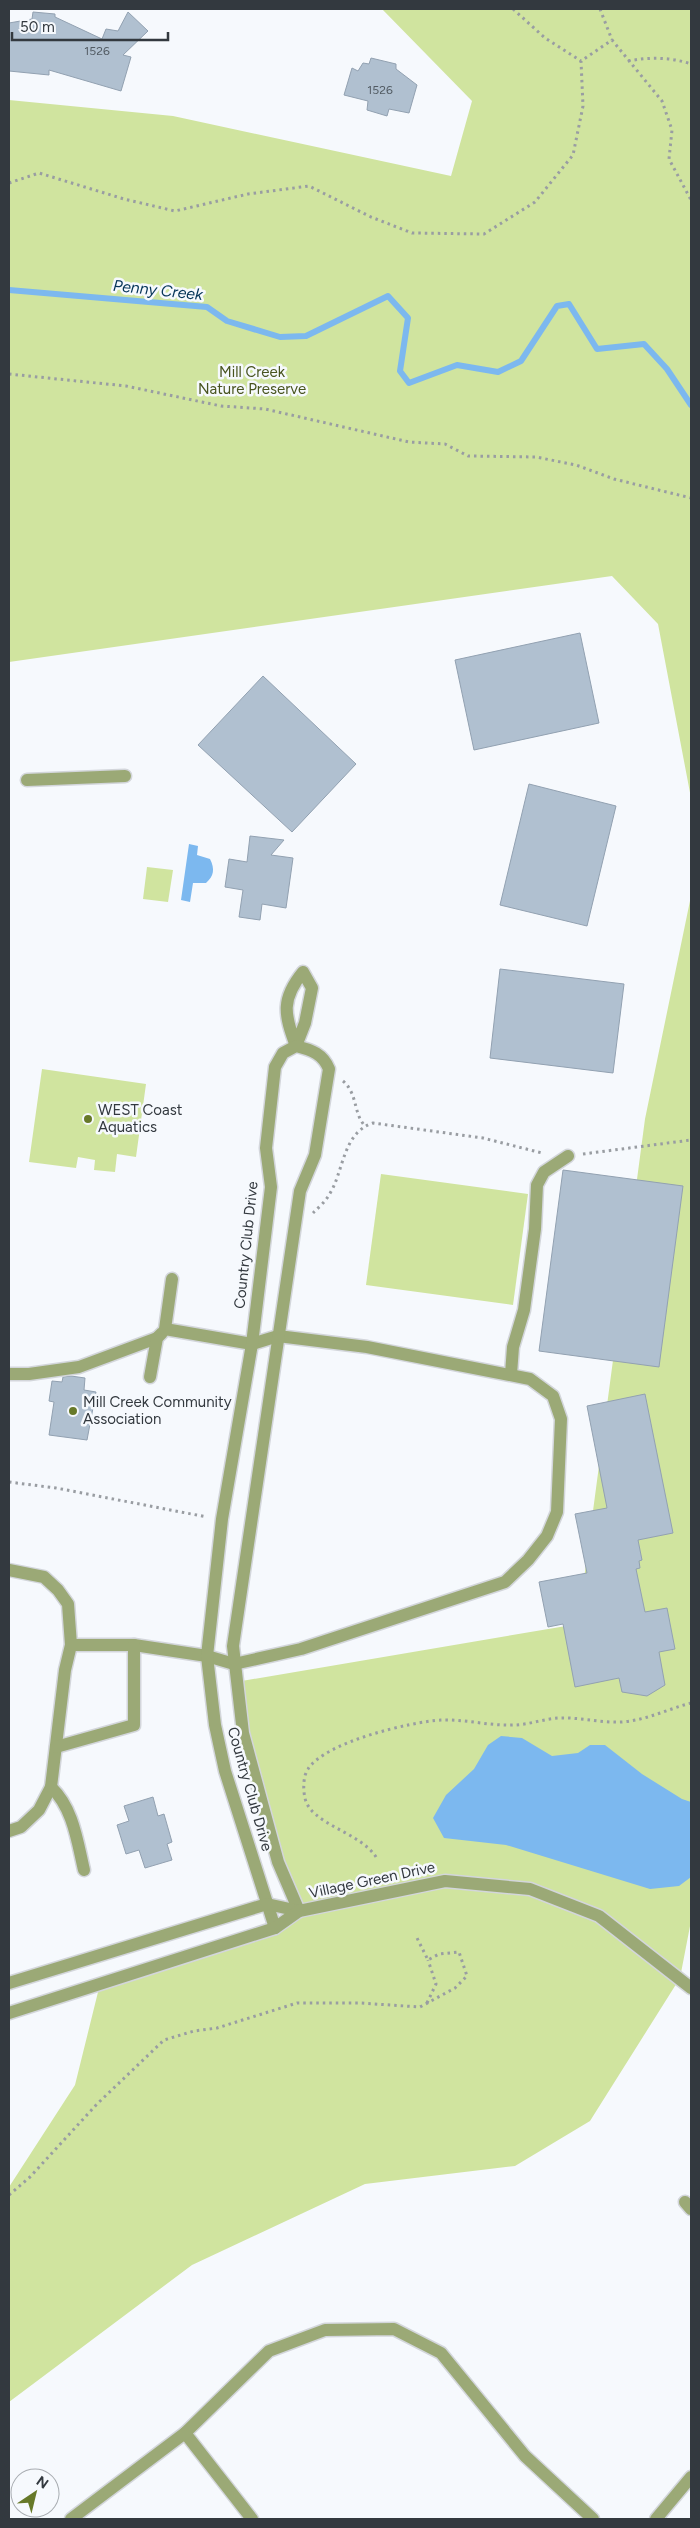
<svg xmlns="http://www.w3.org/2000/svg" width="700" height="2528" viewBox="0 0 700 2528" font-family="Figtree,sans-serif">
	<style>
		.green { fill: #d0e49f }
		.water { fill: #7cb8ef }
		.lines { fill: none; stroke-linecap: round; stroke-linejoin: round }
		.stream { stroke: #7cb8ef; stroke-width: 6 }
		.building { fill: #b0c0d0; stroke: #92a1b1 }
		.minor-casing { stroke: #d3d6db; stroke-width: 15 }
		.path { stroke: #999da2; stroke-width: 3; stroke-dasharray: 2.5 4; stroke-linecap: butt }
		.minor { stroke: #9ba976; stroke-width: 12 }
		.poi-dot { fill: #677929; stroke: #f6f9fd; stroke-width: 2 }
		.labels { text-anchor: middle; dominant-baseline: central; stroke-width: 5; stroke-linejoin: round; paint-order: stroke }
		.number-label { font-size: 12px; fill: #525b63 }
		.park-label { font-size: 15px; fill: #48541f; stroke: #f6f9fd }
		.poi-label { font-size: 15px; fill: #33393f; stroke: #f6f9fd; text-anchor: start }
		.street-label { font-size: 15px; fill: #33393f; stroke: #f6f9fd }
		.water-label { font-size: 16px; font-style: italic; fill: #063558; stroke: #f6f9fd }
	</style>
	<rect width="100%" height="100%" fill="#f6f9fd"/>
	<g class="green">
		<path d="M382,9H691V798L658,624L612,576L9,662V100L173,116L451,176L472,101Z"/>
		<path d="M147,867L173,870L168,902L143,899Z"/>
		<path d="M691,896V1921L680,1978L590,2121L515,2166L365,2184L192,2265L9,2402V2187L75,2085L100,1984L249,1936L299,1911L278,1862L236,1682L578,1624L645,1119Z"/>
		<path d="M42,1069L146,1084L136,1157L117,1154L115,1172L94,1170L95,1160L78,1157L76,1168L29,1162Z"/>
		<path d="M381,1174L528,1194L513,1305L366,1285Z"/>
	</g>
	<g class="water">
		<path d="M189,844L198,846L197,855L210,859C215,869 214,876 206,883H193L190,902L181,900Z"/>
		<path d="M501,1736L522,1738L552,1756L578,1753L590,1745H605L642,1774L682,1799L691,1802V1877L679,1886L650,1889L506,1845L444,1838L433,1818L446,1795L474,1769L488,1745Z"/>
	</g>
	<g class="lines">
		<path class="stream" d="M9,290L207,307L227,321L280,337L306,336L388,296L408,318L400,371L409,383L457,365L498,372L521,361L557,306L569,304L597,349L644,344L667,369L691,405"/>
	</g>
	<g class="building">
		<path d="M33,12L55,14V17L102,39L106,29L118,31L128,12L148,31L123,55L131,57L121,91L49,70V75L9,71V23L32,19Z"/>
		<path d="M371,58L396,64V69L417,85L409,113L389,109L387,116L367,110L368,101L344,95L352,68L358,71L363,63L369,64Z"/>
		<path d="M580,633L599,723L474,750L455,660Z"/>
		<path d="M263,676L356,764L292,832L198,745Z"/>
		<path d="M529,784L616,806L587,926L500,905Z"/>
		<path d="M250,836L284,840L271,855L293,858L286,908L262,904L260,920L239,917L243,890L225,887L229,859L247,862Z"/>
		<path d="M500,969L624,984L613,1073L490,1058Z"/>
		<path d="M563,1170L683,1186L659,1367L539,1351Z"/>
		<path d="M71,1376L85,1378L84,1390L96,1392L87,1440L49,1435L54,1402L49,1401L52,1381L62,1382L63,1377Z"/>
		<path d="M645,1394L673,1533L638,1540L642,1560L639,1561L640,1568L636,1569L645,1612L667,1608L675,1649L659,1652L665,1685L647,1696L622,1692L619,1678L575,1687L563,1624L548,1627L539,1582L587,1573L575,1514L607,1508L587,1406Z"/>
		<path d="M153,1797L158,1816L164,1814L172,1842L167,1844L172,1860L145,1868L139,1850L126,1854L117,1825L129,1821L124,1806Z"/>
	</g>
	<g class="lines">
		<g class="minor-casing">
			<g id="minor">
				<path d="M27,780L125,776"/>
				<path d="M303,972L312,988L305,1023L296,1046C284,1014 281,999 303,972Z"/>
				<path d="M9,1374H29L79,1367L157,1338"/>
				<path d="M511,1374L513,1347L524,1310L535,1229L537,1185L544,1172L568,1156"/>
				<path d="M150,1377L157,1338L162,1333"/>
				<path d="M9,1570L44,1577L58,1590L68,1604L71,1645L65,1670L51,1787L39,1810L21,1827L9,1831"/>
				<path d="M71,1645H134L207,1656L234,1664L301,1649L505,1582L528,1560L547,1536L557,1512L561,1419L553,1396L530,1379L367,1347L278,1336L252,1344L165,1329L172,1279"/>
				<path d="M56,1747L134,1725V1645"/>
				<path d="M51,1787C73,1808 77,1840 84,1870"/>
				<path d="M275,1928L225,1771L215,1725L207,1656L222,1519L252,1344L271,1187L266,1148L275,1067L283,1053L296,1046C312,1050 323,1054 329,1069L315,1155L300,1191L233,1646L243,1733L278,1862L299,1911"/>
				<path d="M9,1983L267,1904L299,1911"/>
				<path d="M9,2013L275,1928L299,1911L445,1881L530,1889L599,1916L691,1988"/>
				<path d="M685,2202L691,2209"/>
				<path d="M185,2433L252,2519"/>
				<path d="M71,2519L185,2433L269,2351L325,2330L394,2329L441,2353L525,2456L593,2519"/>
				<path d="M656,2519L691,2477"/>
			</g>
		</g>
		<g class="path">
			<path d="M513,9L545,38L581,61"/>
			<path d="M600,9L612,40"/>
			<path d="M628,61C650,57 670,57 691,64"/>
			<path d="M9,183L39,173L124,199L175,211L248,194L309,186L371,217L412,233L484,234L535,202L573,155L583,106L581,61L612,40L662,101L672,130L669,159L691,200"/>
			<path d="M9,374L126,386L221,406L265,409L409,442L445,444L468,456L536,457L576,465L614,479L691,498"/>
			<path d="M343,1081C358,1094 353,1113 365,1126"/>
			<path d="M583,1154L691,1140"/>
			<path d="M313,1213C318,1208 325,1202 329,1195C344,1172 342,1133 373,1123L483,1138L542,1153"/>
			<path d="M9,1482L56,1488L207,1517"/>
			<path d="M376,1857C360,1832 310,1824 305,1798C303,1790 303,1776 308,1769C325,1742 410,1722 441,1720C465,1719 489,1726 513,1725C528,1725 543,1719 558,1718C579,1717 601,1723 622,1722C647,1720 668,1709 691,1703"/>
			<path d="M427,2003L436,1984L428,1960"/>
			<path d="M9,2195L30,2177L97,2104L164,2040L194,2031L217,2028L297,2003H360L420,2007L455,1988L467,1976L459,1952L439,1954L428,1960L417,1938"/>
		</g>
		<use href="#minor" class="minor"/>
	</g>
	<g class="poi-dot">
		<circle cx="88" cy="1119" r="5"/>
		<circle cx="73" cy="1411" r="5"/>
	</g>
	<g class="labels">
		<g class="number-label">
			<text x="97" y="51">1526</text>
			<text x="380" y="90">1526</text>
		</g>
		<g class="park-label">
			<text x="252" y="372">Mill Creek<tspan x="252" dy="17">Nature Preserve</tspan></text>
		</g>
		<g class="poi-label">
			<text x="98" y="1110">WEST Coast<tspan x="98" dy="17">Aquatics</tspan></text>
			<text x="83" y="1402">Mill Creek Community<tspan x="83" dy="17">Association</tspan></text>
		</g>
		<g class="street-label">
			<text transform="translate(246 1245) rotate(-84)">Country Club Drive</text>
			<text transform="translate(250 1789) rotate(74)">Country Club Drive</text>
			<text transform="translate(372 1880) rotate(-12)">Village Green Drive</text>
		</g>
		<g class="water-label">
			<text transform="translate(158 290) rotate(6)">Penny Creek</text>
		</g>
	</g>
	<rect width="700" height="2528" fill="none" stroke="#33393f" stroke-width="20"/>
	<g transform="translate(35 2493) rotate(35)"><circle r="24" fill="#f6f9fd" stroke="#a8acb1"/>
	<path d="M0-4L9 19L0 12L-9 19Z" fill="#677929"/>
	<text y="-8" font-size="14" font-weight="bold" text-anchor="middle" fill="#33393f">N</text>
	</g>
	<path d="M12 32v8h156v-8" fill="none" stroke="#33393f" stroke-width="2.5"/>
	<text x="20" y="32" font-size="15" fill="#33393f" stroke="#f6f9fd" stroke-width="4" paint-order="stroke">50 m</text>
</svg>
